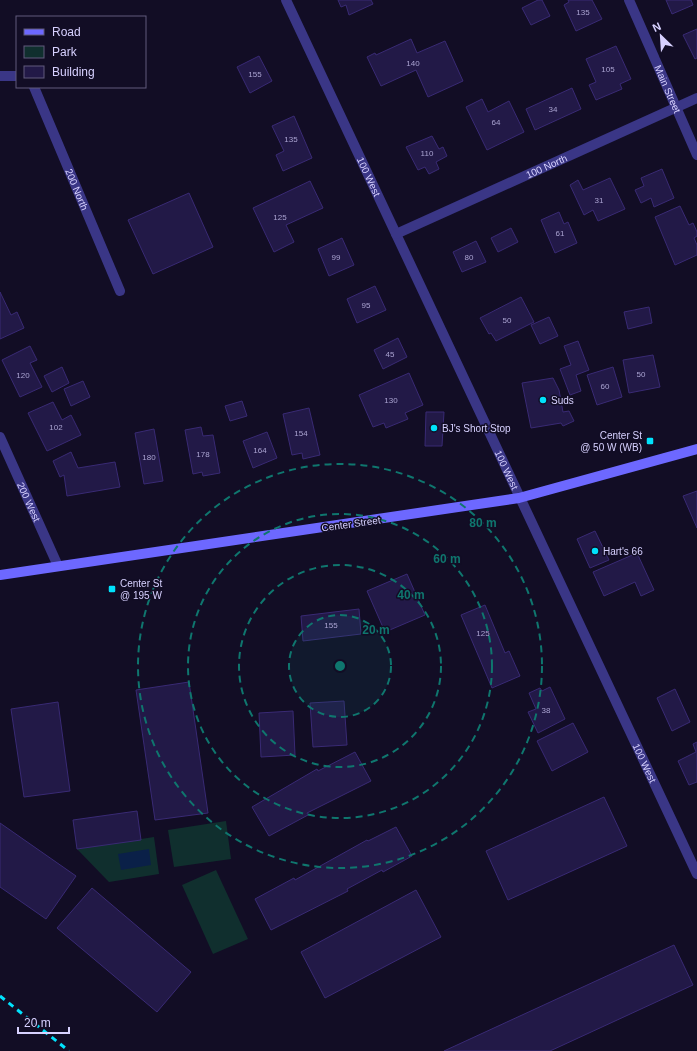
<svg xmlns="http://www.w3.org/2000/svg" width="697" height="1051" viewBox="0 0 697 1051" font-family="Arial,sans-serif">
	<style>
		.green { fill: #102f2e }
		.water { fill: #0a2048 }
		.building { fill: #221947; stroke: #392a74 }
		.lines { fill: none; stroke-linecap: round; stroke-linejoin: round }
		.minor { stroke: #3a3686; stroke-width: 10 }
		.secondary { stroke: #6d68ff; stroke-width: 10 }
		.rail { stroke: #00e2fc; stroke-width: 3; stroke-dasharray: 6 5; stroke-linecap: butt }
		.ring { fill: none; stroke: #0f766e; stroke-width: 2; stroke-dasharray: 7 5 }
		.poi-dot { fill: #00e2fc; stroke: #120d25; stroke-width: 1.5 }
		.labels { text-anchor: middle; dominant-baseline: central; stroke-width: 3; stroke-linejoin: round; paint-order: stroke }
		.number-label { font-size: 8px; fill: #aaa3d1 }
		.street-label { font-size: 10px; fill: #d7d1ff; stroke: #120d25 }
		.poi-label { font-size: 10px; fill: #d7d1ff; stroke: #120d25; text-anchor: start }
		.centre { fill: #0f766e; stroke: #120d25; stroke-width: 2 }
		.ring-label { font-size: 12px; text-anchor: middle; font-weight: bold; fill: #0f766e; stroke: #120d25; stroke-width: 3; stroke-linejoin: round; paint-order: stroke }
	</style>
	<rect width="100%" height="100%" fill="#120d25"/>
	<g class="green">
		<path d="M226,821L231,859L174,867L168,830Z"/>
		<path d="M154,837L159,874L109,882L77,849Z"/>
		<path d="M216,870L248,939L213,954L182,885Z"/>
	</g>
	<path class="water" d="M149,849L151,865L121,870L118,854Z"/>
	<g class="building">
		<path d="M338,0H371L373,4L349,15L346,5L341,7Z"/>
		<path d="M538,0H542L550,16L531,25L522,8Z"/>
		<path d="M568,0H592L602,19L576,31L564,5L569,2Z"/>
		<path d="M666,0H691L693,5L672,14Z"/>
		<path d="M697,29V58L695,59L683,35Z"/>
		<path d="M411,39L417,53L445,41L463,81L428,97L416,70L381,86L367,57L375,53L376,55Z"/>
		<path d="M616,46L631,79L620,84L622,89L596,100L589,85L596,82L586,59Z"/>
		<path d="M259,56L272,81L250,93L237,67Z"/>
		<path d="M572,88L581,109L535,130L526,109Z"/>
		<path d="M482,99L488,112L509,101L524,132L487,150L466,107Z"/>
		<path d="M294,116L312,158L283,171L276,155L284,151L272,126Z"/>
		<path d="M432,136L439,149L443,147L447,156L436,162L439,169L429,174L425,167L418,170L406,147Z"/>
		<path d="M662,169L674,198L654,207L651,198L641,203L635,190L644,186L641,178Z"/>
		<path d="M610,178L625,209L598,221L593,210L584,215L570,185L578,180L583,190Z"/>
		<path d="M310,181L323,208L286,225L294,242L274,252L253,208Z"/>
		<path d="M189,193L213,247L153,274L128,220Z"/>
		<path d="M680,206L689,225L693,223L697,232V236L694,238L697,245V255L675,265L655,217Z"/>
		<path d="M559,212L564,224L568,222L577,243L555,253L541,220Z"/>
		<path d="M511,228L518,242L498,252L491,238Z"/>
		<path d="M342,238L354,265L329,276L318,249Z"/>
		<path d="M476,241L486,262L462,272L453,252Z"/>
		<path d="M375,286L386,310L357,323L347,299Z"/>
		<path d="M0,292L11,315L17,312L24,328L0,339Z"/>
		<path d="M521,297L534,322L496,341L491,333L489,334L480,318Z"/>
		<path d="M649,307L652,323L628,329L624,312Z"/>
		<path d="M549,317L558,336L540,344L531,325Z"/>
		<path d="M398,338L407,357L383,369L374,350Z"/>
		<path d="M578,341L589,370L576,375L581,391L570,395L560,369L571,365L564,346Z"/>
		<path d="M30,346L37,360L30,363L42,387L20,397L2,360Z"/>
		<path d="M653,355L660,387L629,393L623,360Z"/>
		<path d="M62,367L69,383L52,392L44,376Z"/>
		<path d="M613,367L622,397L597,405L587,375Z"/>
		<path d="M409,373L423,405L405,413L408,419L386,428L384,423L373,427L359,395Z"/>
		<path d="M553,378L559,390L563,412L569,411L574,421L563,426L561,423L531,428L522,383Z"/>
		<path d="M83,381L90,397L71,406L64,389Z"/>
		<path d="M242,401L247,416L230,421L225,406Z"/>
		<path d="M53,402L62,420L71,415L81,435L47,451L28,413Z"/>
		<path d="M309,408L320,455L303,459L302,453L292,455L283,414Z"/>
		<path d="M426,412H444L442,446H425Z"/>
		<path d="M201,427L203,436L213,435L220,473L203,476L202,472L193,474L185,430Z"/>
		<path d="M154,429L163,481L144,484L135,433Z"/>
		<path d="M267,432L277,458L253,468L243,441Z"/>
		<path d="M71,452L78,468L115,462L120,487L67,496L64,475L60,477L53,461Z"/>
		<path d="M697,491V528L683,496Z"/>
		<path d="M595,531L609,560L590,568L577,539Z"/>
		<path d="M637,553L654,590L641,596L635,582L604,596L593,572Z"/>
		<path d="M407,574L425,615L385,632L367,591Z"/>
		<path d="M485,605L505,653L509,651L520,676L492,688L461,615Z"/>
		<path d="M359,609L361,634L303,641L301,616Z"/>
		<path d="M189,682L208,813L155,820L136,690Z"/>
		<path d="M550,687L565,719L538,733L528,712L536,709L529,693L540,688L542,691Z"/>
		<path d="M675,689L690,722L672,731L657,698Z"/>
		<path d="M344,701L347,745L313,747L310,703Z"/>
		<path d="M58,702L70,791L24,797L11,709Z"/>
		<path d="M293,711L295,755L261,757L259,713Z"/>
		<path d="M573,723L588,752L552,771L537,741Z"/>
		<path d="M697,742V782L689,785L678,761L696,752L693,744Z"/>
		<path d="M355,752L371,781L307,813L308,815L269,836L252,807L317,769L318,771Z"/>
		<path d="M604,797L627,846L508,900L486,851Z"/>
		<path d="M137,811L141,840L77,849L73,820Z"/>
		<path d="M0,823L76,876L46,919L0,887Z"/>
		<path d="M396,827L412,856L383,872L382,870L347,889L348,891L271,930L255,899L294,878L295,880L367,840L368,841Z"/>
		<path d="M92,888L191,972L157,1012L57,928Z"/>
		<path d="M416,890L441,937L325,998L301,952Z"/>
		<path d="M674,945L693,985L550,1051H444Z"/>
	</g>
	<g class="lines">
		<g class="minor">
			<path id="s1" d="M286,0L697,874"/>
			<path id="s2" d="M629,0L697,155"/>
			<path d="M0,76H17"/>
			<path id="s3" d="M34,87L120,291"/>
			<path id="s4" d="M396,234L697,98"/>
			<path id="s5" d="M0,437L58,566"/>
		</g>
		<path class="secondary" d="M0,575L519,498L697,449"/>
		<path class="rail" d="M0,996L69,1051"/>
	</g>
	<circle cx="340" cy="666" r="51" fill="#0f766e" fill-opacity=".12"/>
	<g class="ring">
		<circle cx="340" cy="666" r="51"/>
		<circle cx="340" cy="666" r="101"/>
		<circle cx="340" cy="666" r="152"/>
		<circle cx="340" cy="666" r="202"/>
	</g>
	<g class="poi-dot">
		<circle cx="543" cy="400" r="4"/>
		<circle cx="434" cy="428" r="4"/>
		<rect x="646" y="437" width="8" height="8" rx="2"/>
		<circle cx="595" cy="551" r="4"/>
		<rect x="108" y="585" width="8" height="8" rx="2"/>
	</g>
	<g class="labels">
		<g class="number-label">
			<text x="583" y="12">135</text>
			<text x="413" y="63">140</text>
			<text x="608" y="69">105</text>
			<text x="255" y="74">155</text>
			<text x="553" y="109">34</text>
			<text x="496" y="122">64</text>
			<text x="291" y="139">135</text>
			<text x="427" y="153">110</text>
			<text x="599" y="200">31</text>
			<text x="280" y="217">125</text>
			<text x="560" y="233">61</text>
			<text x="336" y="257">99</text>
			<text x="469" y="257">80</text>
			<text x="366" y="305">95</text>
			<text x="507" y="320">50</text>
			<text x="390" y="354">45</text>
			<text x="641" y="374">50</text>
			<text x="23" y="375">120</text>
			<text x="605" y="386">60</text>
			<text x="391" y="400">130</text>
			<text x="56" y="427">102</text>
			<text x="301" y="433">154</text>
			<text x="260" y="450">164</text>
			<text x="203" y="454">178</text>
			<text x="149" y="457">180</text>
			<text x="331" y="625">155</text>
			<text x="483" y="633">125</text>
			<text x="546" y="710">38</text>
		</g>
		<g class="street-label">
			<text stroke="none"><textPath href="#s2" startOffset="97">Main Street</textPath></text>
			<text stroke="none"><textPath href="#s4" startOffset="165">100 North</textPath></text>
			<text stroke="none"><textPath href="#s1" startOffset="195">100 West</textPath></text>
			<text stroke="none"><textPath href="#s3" startOffset="111">200 North</textPath></text>
			<text stroke="none"><textPath href="#s1" startOffset="519">100 West</textPath></text>
			<text stroke="none"><textPath href="#s5" startOffset="71">200 West</textPath></text>
			<text transform="translate(351 524) rotate(-8)">Center Street</text>
			<text stroke="none"><textPath href="#s1" startOffset="843">100 West</textPath></text>
		</g>
		<g class="poi-label">
			<text x="551" y="400">Suds</text>
			<text x="442" y="428">BJ's Short Stop</text>
			<text x="642" y="435" text-anchor="end">Center St<tspan x="642" dy="12">@ 50 W (WB)</tspan></text>
			<text x="603" y="551">Hart's 66</text>
			<text x="120" y="583">Center St<tspan x="120" dy="12">@ 195 W</tspan></text>
		</g>
	</g>
	<circle cx="340" cy="666" r="6" class="centre"/>
	<g class="ring-label">
		<text x="483" y="527">80 m</text>
		<text x="447" y="563">60 m</text>
		<text x="411" y="599">40 m</text>
		<text x="376" y="634">20 m</text>
	</g>
	<rect x="16" y="16" width="130" height="72" fill="#120d25" stroke="#615b7c"/>
	<rect x="24" y="29" width="20" height="6" fill="#6d68ff" stroke="#615b7c"/>
	<text x="52" y="36" font-size="12" fill="#d7d1ff">Road</text>
	<rect x="24" y="46" width="20" height="12" fill="#102f2e" stroke="#615b7c"/>
	<text x="52" y="56" font-size="12" fill="#d7d1ff">Park</text>
	<rect x="24" y="66" width="20" height="12" fill="#221947" stroke="#615b7c"/>
	<text x="52" y="76" font-size="12" fill="#d7d1ff">Building</text>
	<g transform="translate(661 36) rotate(335)" stroke="#120d25" stroke-width="3" paint-order="stroke">
	<path d="M0-3L7 15L0 10L-7 15Z" fill="#d7d1ff"/>
	<text y="-6" font-size="11" font-weight="bold" text-anchor="middle" fill="#d7d1ff">N</text>
	</g>
	<path d="M18 1027v6h51v-6" fill="none" stroke="#d7d1ff" stroke-width="2"/>
	<text x="24" y="1027" font-size="12" fill="#d7d1ff" stroke="#120d25" stroke-width="3" paint-order="stroke">20 m</text>
</svg>
